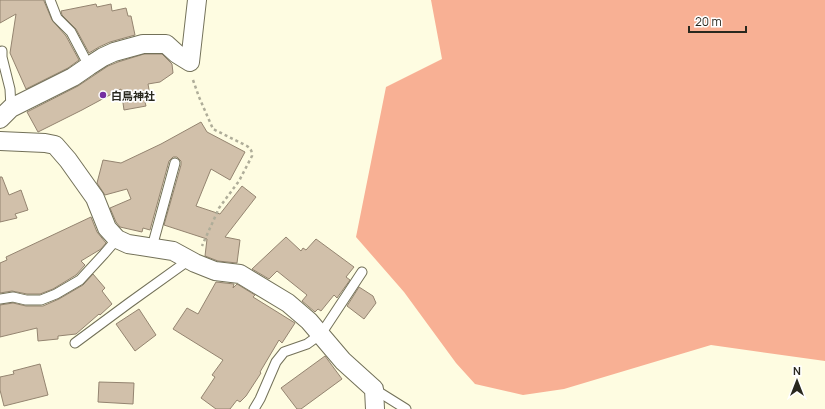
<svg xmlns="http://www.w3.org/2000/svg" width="825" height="409" viewBox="0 0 825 409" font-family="Manrope,'Noto Sans JP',sans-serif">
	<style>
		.forest { fill: #f8b094 }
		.building { fill: #d1c0aa; stroke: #948470 }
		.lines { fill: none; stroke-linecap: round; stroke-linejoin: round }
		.service-casing { stroke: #737159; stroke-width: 11 }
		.minor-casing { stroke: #737159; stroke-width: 20 }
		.path { stroke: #afad99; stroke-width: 2.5; stroke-dasharray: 3 3; stroke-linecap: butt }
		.service { stroke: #fff; stroke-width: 9 }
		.minor { stroke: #fff; stroke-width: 18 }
		.poi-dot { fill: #752ea2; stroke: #fff; stroke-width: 1.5 }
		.labels { text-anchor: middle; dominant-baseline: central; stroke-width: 3.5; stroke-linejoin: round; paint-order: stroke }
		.poi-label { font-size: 11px; font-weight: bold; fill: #29281e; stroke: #fff; text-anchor: start }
	</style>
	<rect width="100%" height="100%" fill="#fefce1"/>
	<path class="forest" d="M431,0H825V361L711,345L564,389L523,395L475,384L456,363L404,292L356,237L386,87L442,59Z"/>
	<g class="building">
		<path d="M0,0H44V1L52,20L66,36L79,60L68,68L26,89L10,53L16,14L0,23Z"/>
		<path d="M96,4L97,7L111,4L112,11L126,8L128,16H131L135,35L110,42L99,47L89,53L76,29L62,15L61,11Z"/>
		<path d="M144,54H162L172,64L173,73L160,82L148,84L151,101L145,102L146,106L124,110L121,89L82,110L38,132L27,112L78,86L108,66L118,62Z"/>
		<path d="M201,122L207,132L245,152L230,180L211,169L196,206L220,214L242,186L256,197L225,237L240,240L237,263L218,261L205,256L207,239L164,225L181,165V161L177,157H173L169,161L150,230L143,228L142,232L120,227L116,222L110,208L131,199L127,189L105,195L97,183L103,160L121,163L161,144Z"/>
		<path d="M0,177H2L9,195L21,190L28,210L15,214L17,218L0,222Z"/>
		<path d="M91,217L97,232L106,243L101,249L81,261L85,265L76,275L53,289L40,294H27L12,291L0,293V263L7,260L6,257Z"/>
		<path d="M286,237L301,251L303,248L306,250L316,239L354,267L346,277L350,280L337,298L334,295L321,311L318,309L315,312L302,301L307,295L277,271L269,279L252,269Z"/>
		<path d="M93,274L105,288L102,291L112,304L100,315L99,314L76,334L58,336V339L38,341L37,328L0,337V305L13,303L26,306H43L59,299L83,285Z"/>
		<path d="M216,282L234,284L233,288L237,284L255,295L253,297L295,323L282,343L279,340L260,372L261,373L246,396L240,402L237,400L230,409H216L201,398L215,377L212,375L223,360L173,329L187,308L198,314Z"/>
		<path d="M359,287L373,296L376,303L364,319L347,306Z"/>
		<path d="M139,309L156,335L135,351L116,324Z"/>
		<path d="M325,356L342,379L301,409H297L281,388Z"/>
		<path d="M40,364L48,395L4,406L0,390V377L14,374L13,371Z"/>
		<path d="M99,382L134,383L133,404L98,402Z"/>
	</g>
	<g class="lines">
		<g class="service-casing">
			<g id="service">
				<path d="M50,0L57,18L71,32L89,66"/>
				<path d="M2,51V57L10,89L11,108"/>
				<path d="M152,247L175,163"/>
				<path d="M0,299L13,297L26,300H41L56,294L80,280L104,254L117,239"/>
				<path d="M75,343L129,303L189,260"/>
				<path d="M374,389L406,409"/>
				<path d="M254,409L260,399L276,362L284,352L307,344L321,334L362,272"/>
			</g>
		</g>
		<g class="minor-casing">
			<g id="minor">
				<path d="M0,119L11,108L73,77L89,66L103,57L114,52L143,44H166L177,54L190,62L197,0"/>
				<path d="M0,141L45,143L55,145L68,160L95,198L107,228L117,239L128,244L173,251L195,263L215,271L240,274L288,303L309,321L343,361L374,389L375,409"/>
			</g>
		</g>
		<path class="path" d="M193,80L199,97L213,129L247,146C251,149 252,151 252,156L239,181L219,208L202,246"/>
		<use href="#service" class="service"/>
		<use href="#minor" class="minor"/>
	</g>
	<circle class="poi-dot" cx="103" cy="95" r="4"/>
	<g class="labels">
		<g class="poi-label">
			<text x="111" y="95">白鳥神社</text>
		</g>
	</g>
	<g transform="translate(797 381)" stroke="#ffffff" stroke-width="3" paint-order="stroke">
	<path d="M0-3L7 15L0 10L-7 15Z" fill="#29281e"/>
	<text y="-6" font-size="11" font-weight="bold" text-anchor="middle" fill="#29281e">N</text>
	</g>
	<path d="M689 26v6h57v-6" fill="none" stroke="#29281e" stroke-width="2"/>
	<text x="695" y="26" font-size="12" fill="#29281e" stroke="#ffffff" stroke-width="3" paint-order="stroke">20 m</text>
</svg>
